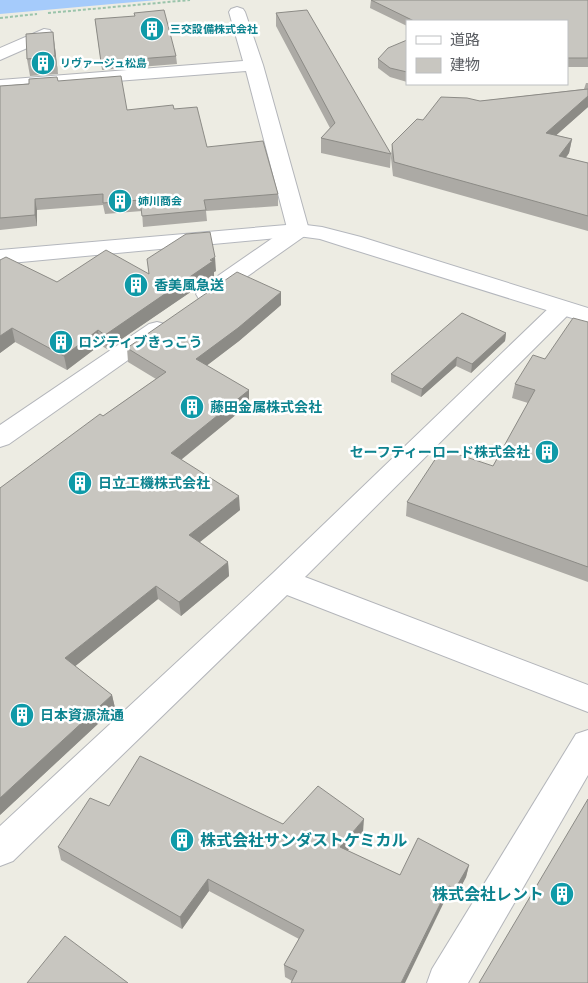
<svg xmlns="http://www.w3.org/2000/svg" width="588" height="983" viewBox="0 0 588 983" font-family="'DM Sans','Noto Sans JP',sans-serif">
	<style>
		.water { fill: #a5cbfb }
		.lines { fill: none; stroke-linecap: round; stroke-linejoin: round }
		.street-casing { stroke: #b3b5ba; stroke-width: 2 }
		.secondary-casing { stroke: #b4b7bd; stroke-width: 2 }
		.path { stroke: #9ac4ab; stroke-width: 2; stroke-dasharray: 3 2; stroke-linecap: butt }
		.street { fill: #fff; fill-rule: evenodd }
		.secondary { fill: #fff; fill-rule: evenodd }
		.wall { fill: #acaaa5 }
		.shaded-wall { fill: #8c8b86 }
		.building { fill: #c8c6c0; stroke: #8c8b86 }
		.labels { text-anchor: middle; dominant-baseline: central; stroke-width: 5; stroke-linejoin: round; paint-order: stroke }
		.far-culture-label { font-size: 11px; font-weight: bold; fill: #0d838f; stroke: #fff; text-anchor: start }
		.culture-label { font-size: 14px; font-weight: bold; fill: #0d838f; stroke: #fff; text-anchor: start }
		.near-culture-label { font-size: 16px; font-weight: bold; fill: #0d838f; stroke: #fff; text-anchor: start }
	</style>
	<rect width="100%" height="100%" fill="#edece3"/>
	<path class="water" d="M0,0H157L0,14Z"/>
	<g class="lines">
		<g class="street-casing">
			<g id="street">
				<path d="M237,7L243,9L245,12L263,65L309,230L306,235L215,299L207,301L199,299L196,294L199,289L287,228L246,71L0,90V80L243,61L229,12L231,9Z"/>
				<path d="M44,29L50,30L52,34L50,38L0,60V48Z"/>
				<path d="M562,301L570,303L574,308L570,313L305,577L588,685V712L287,595L13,861L0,866V826L273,573L554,303Z"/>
				<path d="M157,322L165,324L169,329L165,334L9,444L0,447V425L149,324Z"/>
				<path d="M588,730V775L468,983H427L432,969L576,734Z"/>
			</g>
		</g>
		<g class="secondary-casing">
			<path id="secondary" d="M298,224L322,227L361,237L588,308V323L345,247L320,239L298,236L0,264V250Z"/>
		</g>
		<g class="path">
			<path d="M48,13L190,0"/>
			<path d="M0,18L37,14"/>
		</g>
		<use href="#street" class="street"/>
		<use href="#secondary" class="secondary"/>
	</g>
	<g class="wall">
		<path d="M371,0H588V67H567V21H407V26L370,8Z"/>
		<path d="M276,13L391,154L390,168L321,153V138L330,128L276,26Z"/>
		<path d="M95,19L176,56L177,64L102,70Z"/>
		<path d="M407,40V82L390,77L378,68V59Z"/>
		<path d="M55,48L58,74L30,76L27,59Z"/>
		<path d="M58,81L127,110L174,109L207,147L278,194V206L206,211L207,221L143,227L142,211L105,214L103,205L37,210V226L0,230V86Z"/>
		<path d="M586,83H588V107L556,135L572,139L569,153L566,158L588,163V231L393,176L391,158L392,144L423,120L480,101L584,89Z"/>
		<path d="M0,260L57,282L149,274L216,271L214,272V276L107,349L100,345L67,370L15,342L0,353Z"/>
		<path d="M281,305L239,341L206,366L249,390V404L181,460L240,510L200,542L228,562L229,576L181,616L158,599L75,666L112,695L115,708L0,815L103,416L156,379L128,362L127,348Z"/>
		<path d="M588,322V582L406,516L407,502L493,466L528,403L512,398L515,384Z"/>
		<path d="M506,333L505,341L471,373L456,366L421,397L391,382V374Z"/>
		<path d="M109,806L363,832L347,851L400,875L469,865L466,877L453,902L446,898L292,981L285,977L284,965L299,939L209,891L182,929L61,860L58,847Z"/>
	</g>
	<g class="shaded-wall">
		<path d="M53,32L55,48L58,74L55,56Z"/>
		<path d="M588,96V107L543,147L546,133Z"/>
		<path d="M572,139L569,153L556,170L559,156Z"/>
		<path d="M35,199L37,210V226L35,215Z"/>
		<path d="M215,257L216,271L214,272V276L107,349L105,335Z"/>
		<path d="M281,292V305L239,341L197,373L196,359Z"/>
		<path d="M12,328L15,342L0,353V336Z"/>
		<path d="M98,330L100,345L67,370L64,356Z"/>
		<path d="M506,333L505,341L471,373L472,364Z"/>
		<path d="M457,357L456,366L421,397L422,389Z"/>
		<path d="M249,390V404L172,467L171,453Z"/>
		<path d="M239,496L240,510L191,549L189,535Z"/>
		<path d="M228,562L229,576L181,616L179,602Z"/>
		<path d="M156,586L158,599L68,672L65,658Z"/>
		<path d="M112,695L115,708L0,815V798Z"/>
		<path d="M364,819L363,832L340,860V847Z"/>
		<path d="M469,865L466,877L453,902L455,889Z"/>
		<path d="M208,879L209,891L182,929L180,917Z"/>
		<path d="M449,886L446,898L405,983H401Z"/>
	</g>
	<g class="building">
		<path d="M371,0H588V58H567V21H414Z"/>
		<path d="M164,10L176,56L101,62L95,19L135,16L134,13Z"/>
		<path d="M307,10L391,154L321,138L335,123L276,13Z"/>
		<path d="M53,32L55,56L27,59L26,34Z"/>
		<path d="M407,40V72L390,68L378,59L388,48Z"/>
		<path d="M121,76L127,110L173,105L174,109L197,107L207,147L263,141L278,194L204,200L206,210L142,216L140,200L103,203V194L35,199V215L0,218V86L29,84V79L57,77L58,81Z"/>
		<path d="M588,89V96L546,133L572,139L559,156L588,163V216L394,162L392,144L417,119L423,120L441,97L467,98L480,101Z"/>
		<path d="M210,232L215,257L210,260L213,261L105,335L98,330L64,356L12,328L0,336V260L6,257L57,282L106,250L149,274L147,259L186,234Z"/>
		<path d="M237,272L281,292L238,328L196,359L249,390L171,453L239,496L189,535L228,562L179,602L156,586L65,658L112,695L0,798V488L100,414L103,416L166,372L127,348Z"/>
		<path d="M462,313L506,333L472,364L457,357L422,389L391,374Z"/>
		<path d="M573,318L588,322V567L407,502L442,449L493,466L535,390L515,384L533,355L545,359Z"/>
		<path d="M140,756L283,824L318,786L364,819L340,847L400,875L418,838L469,865L455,889L449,886L401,983H291L297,971L284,965L304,930L208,879L180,917L58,847L90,798L109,806Z"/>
		<path d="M588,799V983H479Z"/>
		<path d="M65,936L128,983H27Z"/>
	</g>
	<defs>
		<g id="building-disc" transform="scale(1.25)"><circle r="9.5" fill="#0f9aa8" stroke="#fff"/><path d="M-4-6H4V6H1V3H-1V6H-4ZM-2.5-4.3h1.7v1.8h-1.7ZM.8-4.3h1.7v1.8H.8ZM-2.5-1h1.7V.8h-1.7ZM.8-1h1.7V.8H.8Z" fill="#fff"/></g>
	</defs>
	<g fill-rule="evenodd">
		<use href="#building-disc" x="152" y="29"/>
		<use href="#building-disc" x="43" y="63"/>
		<use href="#building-disc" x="120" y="201"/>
		<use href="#building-disc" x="136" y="285"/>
		<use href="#building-disc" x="61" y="342"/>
		<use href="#building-disc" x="192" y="407"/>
		<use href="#building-disc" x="547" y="452"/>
		<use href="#building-disc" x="80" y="483"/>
		<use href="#building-disc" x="22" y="715"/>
		<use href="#building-disc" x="182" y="840"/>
		<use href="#building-disc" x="562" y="894"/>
	</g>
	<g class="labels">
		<g class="far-culture-label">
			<text x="170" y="29">三交設備株式会社</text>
			<text x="60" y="63">リヴァージュ松島</text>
			<text x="138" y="201">姉川商会</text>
		</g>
		<g class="culture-label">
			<text x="154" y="285">香美風急送</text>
			<text x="78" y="342">ロジティブきっこう</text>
			<text x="210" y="407">藤田金属株式会社</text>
			<text x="530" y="452" text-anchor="end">セーフティーロード株式会社</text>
			<text x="98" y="483">日立工機株式会社</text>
			<text x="40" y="715">日本資源流通</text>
		</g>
		<g class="near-culture-label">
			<text x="200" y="840">株式会社サンダストケミカル</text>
			<text x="544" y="894" text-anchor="end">株式会社レント</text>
		</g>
	</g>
	<rect x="406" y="20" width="162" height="65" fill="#ffffff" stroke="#bdbfc1"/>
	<rect x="416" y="36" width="25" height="8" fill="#ffffff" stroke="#bdbfc1"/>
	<text x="450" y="45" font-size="15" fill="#5b5e63">道路</text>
	<rect x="416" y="58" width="25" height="15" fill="#c8c6c0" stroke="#bdbfc1"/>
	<text x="450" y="70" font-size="15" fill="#5b5e63">建物</text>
</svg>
